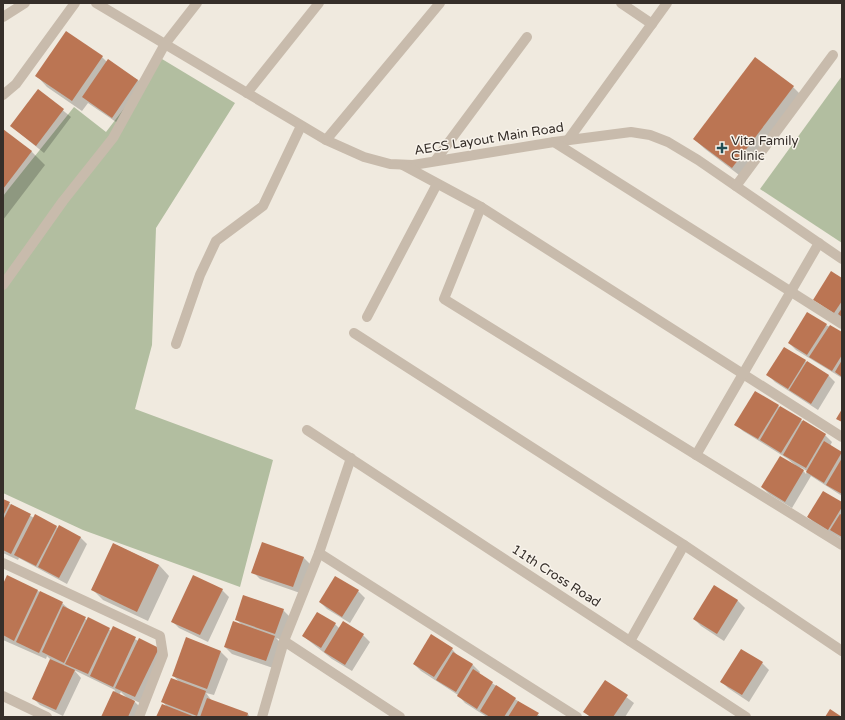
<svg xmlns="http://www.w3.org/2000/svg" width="845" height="720" viewBox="0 0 845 720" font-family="'Varela Round',sans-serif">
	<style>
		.green { fill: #b2bea0 }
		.shadow { fill: #0003; fill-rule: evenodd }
		.building { fill: #bb7553 }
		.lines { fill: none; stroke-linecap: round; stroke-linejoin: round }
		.minor { stroke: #c8bbac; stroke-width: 10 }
		.poi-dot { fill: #234d54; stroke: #f8f3eb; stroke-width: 1.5 }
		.labels { text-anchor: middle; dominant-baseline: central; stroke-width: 3; stroke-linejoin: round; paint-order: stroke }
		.street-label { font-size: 13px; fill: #362f2a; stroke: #f8f3eb }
		.poi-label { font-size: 13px; fill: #362f2a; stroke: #f8f3eb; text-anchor: start }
	</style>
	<rect width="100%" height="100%" fill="#f0eadf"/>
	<g class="green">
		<path d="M162,59L235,103L156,228L152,345L135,409L273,460L240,587L83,530L3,493V196L74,107L106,132Z"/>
		<path d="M842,76V243L760,189Z"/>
	</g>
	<g class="shadow">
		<path d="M102,57L107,62L138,80L145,87L119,124L88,103L82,111L47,87L37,76Z"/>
		<path d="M793,87L804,98L743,178L705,149L694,139Z"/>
		<path d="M38,90L71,117L44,153L11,126Z"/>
		<path d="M3,130L31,151L45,165L3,220Z"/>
		<path d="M842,279V319L822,307Z"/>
		<path d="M826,325L842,333V378L796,350L789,343Z"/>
		<path d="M805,361L828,375L835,382L818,410L775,382L768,375Z"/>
		<path d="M778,406L825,435L832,442L830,446L842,453V496L811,476L792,508L769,494L762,487L795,465L788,459L743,431L736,424ZM800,467L807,471L806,474Z"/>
		<path d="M3,500L34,518L80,537L87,544L67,584L19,558L18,560L3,553Z"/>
		<path d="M842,503V539L815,524L808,517Z"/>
		<path d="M114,544L159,565L169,576L148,621L103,600L92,589Z"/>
		<path d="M303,557L310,564L300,593L260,579L253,572Z"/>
		<path d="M3,586L38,591L62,603L70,610L87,620L88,618L112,631L114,628L165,655L142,704L132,699L142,709L138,717H102L115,690L74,670L81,678L63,716L40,705L33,698L51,660L47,656L46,659L3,640ZM121,692L127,698L119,695Z"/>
		<path d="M715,587L738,601L745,608L724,641L701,626L694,619Z"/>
		<path d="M222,590L229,597L208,642L179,628L172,621Z"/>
		<path d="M358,591L365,598L350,623L327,609L320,602Z"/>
		<path d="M283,610L290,617L282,640L276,638L282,644L273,668L232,654L225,647L242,625L236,619Z"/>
		<path d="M335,624L339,628L363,635L370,642L352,671L332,659L303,636Z"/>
		<path d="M187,639L221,652L228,659L214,695L206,693L212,701L248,714L250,717H158L167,707L163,702L179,682L173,675Z"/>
		<path d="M452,649L458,656L473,665L480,672L479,674L541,717H487L465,703L458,695L421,671L414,664Z"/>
		<path d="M762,663L769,670L749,702L728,688L721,681Z"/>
		<path d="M605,681L634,703L625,717H590L585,712Z"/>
	</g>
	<g class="building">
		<path d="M66,31L103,56L72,101L35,76Z"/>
		<path d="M755,57L794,86L732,168L693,139Z"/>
		<path d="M108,59L138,80L112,118L82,97Z"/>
		<path d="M38,89L64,109L36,146L10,126Z"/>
		<path d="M3,129L32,151L3,189Z"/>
		<path d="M831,271L842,278V301L834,313L813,300Z"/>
		<path d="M842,308V317L838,314Z"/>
		<path d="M807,312L827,324L807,355L788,343Z"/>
		<path d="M830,325L842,332V355L832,371L809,357Z"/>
		<path d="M784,347L806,360L788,389L766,375Z"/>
		<path d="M842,360V377L835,372Z"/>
		<path d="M807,361L829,375L811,404L789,390Z"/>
		<path d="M755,391L779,405L758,439L734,425Z"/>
		<path d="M780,406L802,419L781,453L760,440Z"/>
		<path d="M842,409V422L836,419Z"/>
		<path d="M803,420L826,434L806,468L783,455Z"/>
		<path d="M824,441L842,452L824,483L806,472Z"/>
		<path d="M780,456L804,470L785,502L761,487Z"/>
		<path d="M842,458V494L826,485Z"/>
		<path d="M823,491L842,502V507L828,530L807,517Z"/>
		<path d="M3,499L10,502L3,516Z"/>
		<path d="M11,504L31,514L11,554L3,550V520Z"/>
		<path d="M35,514L57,526L36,566L14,555Z"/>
		<path d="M840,514L842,515V537L830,530Z"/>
		<path d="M59,525L81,537L59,578L38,567Z"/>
		<path d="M262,542L304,557L293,587L251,573Z"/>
		<path d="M113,543L159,565L137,612L91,590Z"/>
		<path d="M7,575L38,590L14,641L3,635V584Z"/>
		<path d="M193,575L223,589L200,635L171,622Z"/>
		<path d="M335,576L359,590L342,617L319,602Z"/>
		<path d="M714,585L738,600L717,634L693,619Z"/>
		<path d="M40,591L63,602L39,653L16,642Z"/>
		<path d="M243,595L284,609L275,634L235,620Z"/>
		<path d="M63,606L86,617L64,663L42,652Z"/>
		<path d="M317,612L336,623L321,648L302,636Z"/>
		<path d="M88,617L110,628L88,674L65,664Z"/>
		<path d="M233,621L275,636L266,661L224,647Z"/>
		<path d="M343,621L364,634L345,665L324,652Z"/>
		<path d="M113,626L136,637L113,687L90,676Z"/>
		<path d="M431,634L453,648L434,677L413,664Z"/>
		<path d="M186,637L221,651L207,689L172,676Z"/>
		<path d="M139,638L159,648L135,697L115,688Z"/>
		<path d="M741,649L763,662L742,695L720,682Z"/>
		<path d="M453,652L473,664L456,692L436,680Z"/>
		<path d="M50,659L75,670L56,710L32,699Z"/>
		<path d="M473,669L493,682L477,709L457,696Z"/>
		<path d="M171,678L206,691L197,716L161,702Z"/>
		<path d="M605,680L628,695L613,717H591L583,712Z"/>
		<path d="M496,685L516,698L504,717H490L480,711Z"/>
		<path d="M113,691L135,701L128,717H101Z"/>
		<path d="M207,698L248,713L247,717H200Z"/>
		<path d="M518,701L539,713L536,717H508Z"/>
		<path d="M162,704L195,717H156Z"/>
		<path d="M830,709L842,717H825Z"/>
	</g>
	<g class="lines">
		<g class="minor">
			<path d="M96,3L326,140L364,157L390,164L413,165L554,142L631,132L650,135L668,142L698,160L842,259"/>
			<path d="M621,3L652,24"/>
			<path d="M3,17L25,3"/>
			<path d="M247,93L319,3"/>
			<path d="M3,95L16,84L75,3"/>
			<path d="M326,140L440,3"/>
			<path d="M568,140L667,3"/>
			<path d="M554,142L842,324"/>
			<path d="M435,161L527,37"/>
			<path d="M403,165L481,207L842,437"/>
			<path d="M736,186L833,55"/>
			<path d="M481,207L444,299L842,545"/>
			<path d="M3,285L63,201L113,138L165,44L197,3"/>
			<path d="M367,317L437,184"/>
			<path d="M354,333L684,545L842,651"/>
			<path d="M176,344L200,275L216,241L263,206L301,126"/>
			<path d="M307,430L746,717"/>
			<path d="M696,455L819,243"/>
			<path d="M319,553L577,717"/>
			<path d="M3,563L160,636L163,655L139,717"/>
			<path d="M284,641L400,717"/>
			<path d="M630,641L684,545"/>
			<path d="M3,696L47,717"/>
			<path d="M262,717L284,641L319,553L351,458"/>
		</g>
	</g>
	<path class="poi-dot" d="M720 142h4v4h4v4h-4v4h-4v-4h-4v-4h4z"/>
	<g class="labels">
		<g class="street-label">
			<text transform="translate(489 139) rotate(-9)">AECS Layout Main Road</text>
			<text transform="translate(556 576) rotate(33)">11th Cross Road</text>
		</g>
		<g class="poi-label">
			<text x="731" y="141">Vita Family<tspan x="731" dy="15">Clinic</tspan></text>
		</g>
	</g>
	<rect width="845" height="720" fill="none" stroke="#362f2a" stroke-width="8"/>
</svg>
